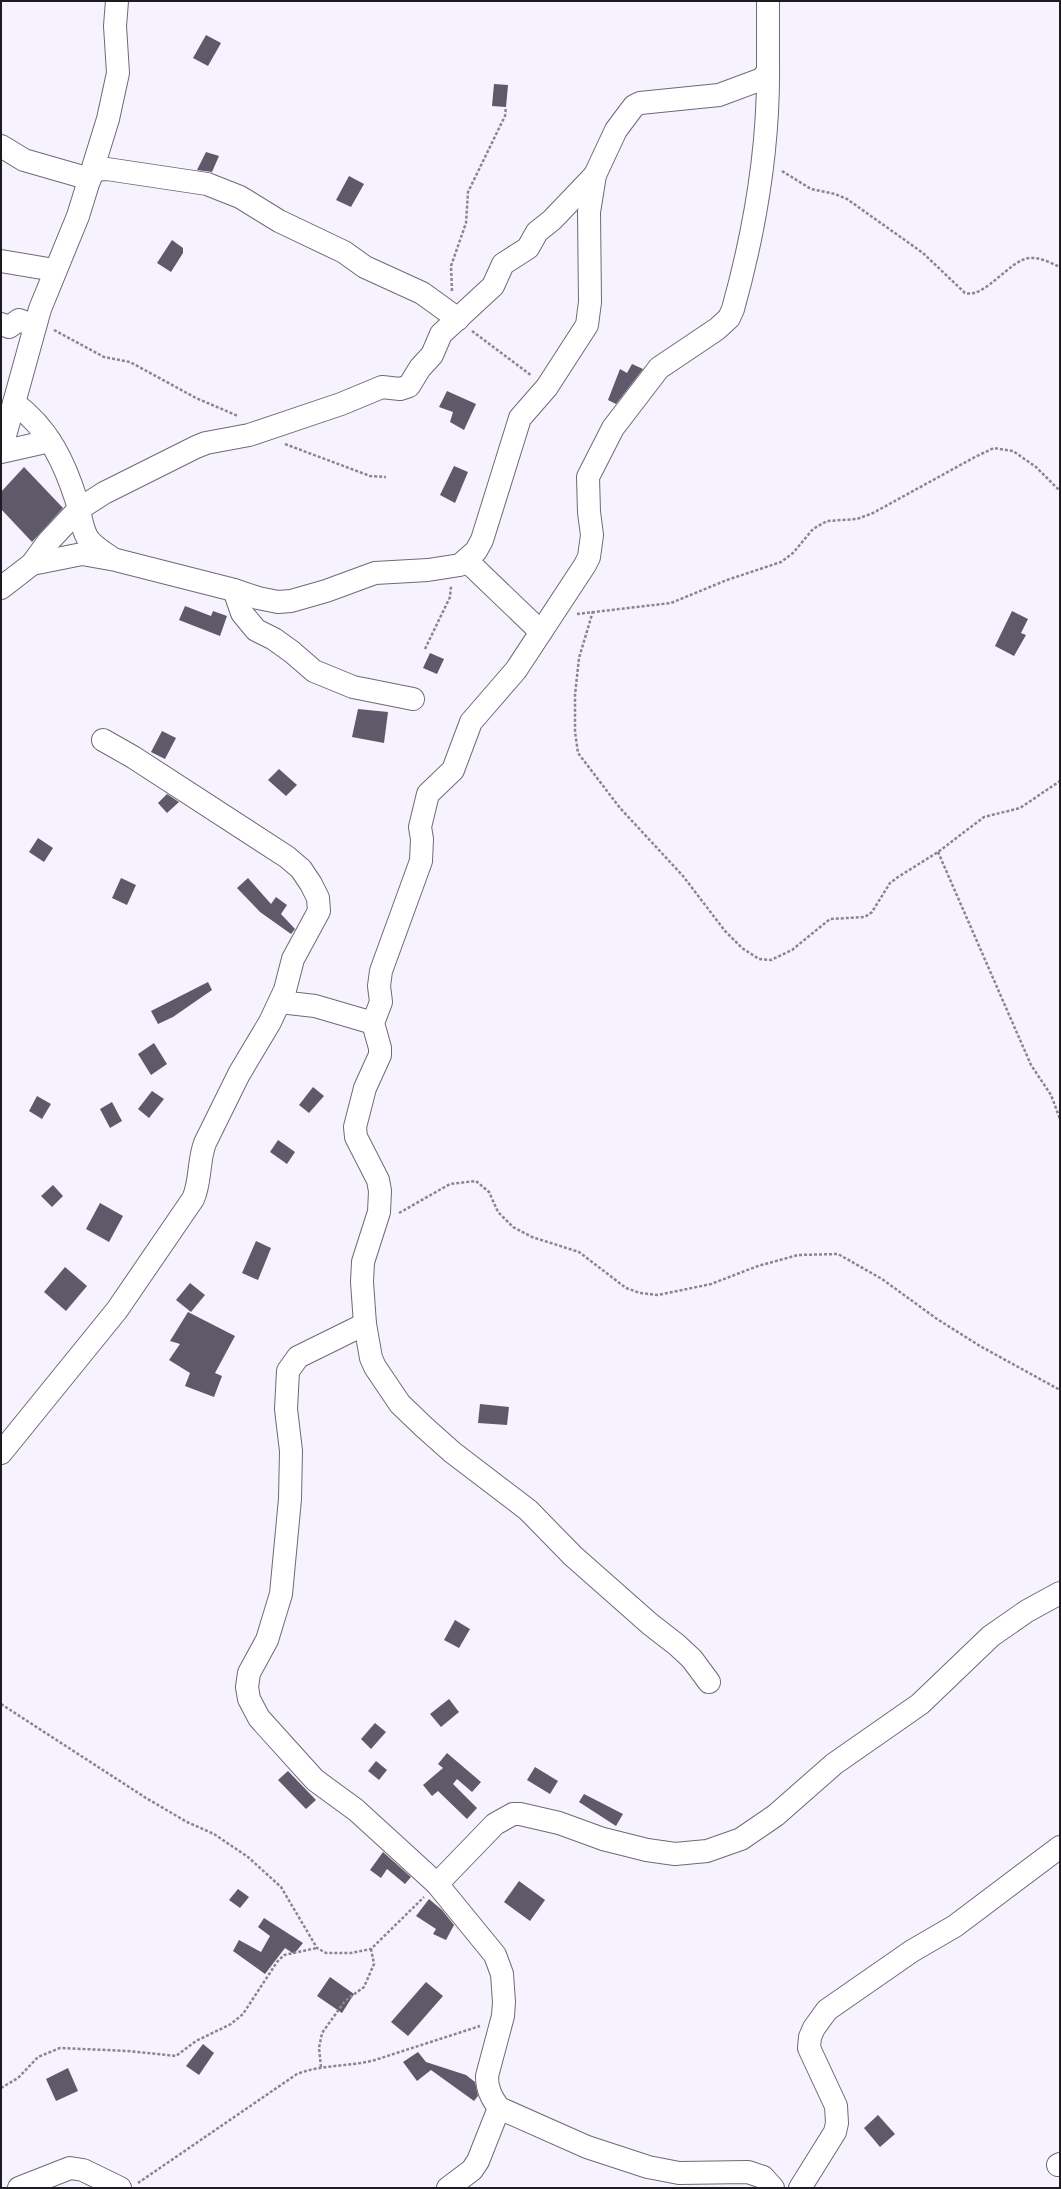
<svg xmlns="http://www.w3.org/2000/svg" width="1061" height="2189" viewBox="0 0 1061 2189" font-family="'Roboto Serif',serif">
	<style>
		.building { fill: #5f5969 }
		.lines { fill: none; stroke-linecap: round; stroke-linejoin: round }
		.minor-casing { stroke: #6e6978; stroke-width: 24 }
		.path { stroke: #89868e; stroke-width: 2.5; stroke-dasharray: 3 2; stroke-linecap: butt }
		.minor { stroke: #fff; stroke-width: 22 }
	</style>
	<rect width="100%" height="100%" fill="#f7f3fe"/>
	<g class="building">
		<path d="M206,35L221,43L208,66L193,58Z"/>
		<path d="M494,84L508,85L506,107L492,106Z"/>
		<path d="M206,152L219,156L212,172L197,170Z"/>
		<path d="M349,176L364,184L351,207L336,200Z"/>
		<path d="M172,240L183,248V253L171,272L157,263Z"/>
		<path d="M632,364L643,369L616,404L608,400L620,369L627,373Z"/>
		<path d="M447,391L476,404L464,430L450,422L453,412L439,407Z"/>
		<path d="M454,466L468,472L455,503L440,495Z"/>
		<path d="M24,467L63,508L32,542L1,509V492Z"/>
		<path d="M185,606L211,616L213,611L227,616L220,636L179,620Z"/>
		<path d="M1012,611L1028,619L1021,633L1026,635L1014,656L995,646Z"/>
		<path d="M430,653L444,659L437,674L423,668Z"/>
		<path d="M358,709L388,712L384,743L352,737Z"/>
		<path d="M162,731L176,738L165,759L151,752Z"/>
		<path d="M279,769L297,785L286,796L268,780Z"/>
		<path d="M167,794L179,802L167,813L158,803Z"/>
		<path d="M38,838L53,848L44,862L29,852Z"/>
		<path d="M121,878L136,885L127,905L112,898Z"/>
		<path d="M248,878L271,904L276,897L287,905L281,914L295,929L291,934L260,912L237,888Z"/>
		<path d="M208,982L212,990L173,1017L158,1024L151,1011Z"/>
		<path d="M154,1043L167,1064L151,1075L138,1054Z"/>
		<path d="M313,1087L324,1096L309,1113L299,1105Z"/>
		<path d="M152,1091L164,1099L149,1118L138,1109Z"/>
		<path d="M37,1096L51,1104L42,1119L29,1111Z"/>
		<path d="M112,1102L122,1121L110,1128L100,1109Z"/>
		<path d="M278,1140L295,1152L287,1164L270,1152Z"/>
		<path d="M53,1185L63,1196L52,1207L41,1196Z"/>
		<path d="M100,1203L123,1216L109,1242L86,1229Z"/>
		<path d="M256,1241L271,1248L258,1280L242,1273Z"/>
		<path d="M65,1267L87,1286L66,1311L44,1292Z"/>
		<path d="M190,1283L205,1295L191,1312L176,1300Z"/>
		<path d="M188,1312L235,1336L215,1373L222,1376L214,1397L185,1386L190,1373L169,1360L180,1344L170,1341Z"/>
		<path d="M480,1404L509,1407L507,1425L478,1423Z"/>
		<path d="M455,1620L470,1629L459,1648L444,1640Z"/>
		<path d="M449,1699L459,1712L441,1727L430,1714Z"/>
		<path d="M375,1723L386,1732L371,1749L361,1739Z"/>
		<path d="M447,1753L481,1782L472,1792L457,1779L453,1784L477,1808L467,1819L438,1791L432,1796L423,1785L443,1768L438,1764Z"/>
		<path d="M376,1761L387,1770L379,1780L368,1771Z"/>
		<path d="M535,1767L558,1781L550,1794L527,1780Z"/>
		<path d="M288,1771L316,1800L306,1809L278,1780Z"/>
		<path d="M584,1794L623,1814L616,1826L579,1802Z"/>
		<path d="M383,1852L411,1877L405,1884L387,1869L381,1878L370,1870Z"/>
		<path d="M519,1881L545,1900L530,1921L504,1902Z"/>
		<path d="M238,1889L249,1897L240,1908L229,1900Z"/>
		<path d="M429,1899L442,1910L454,1925L446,1940L433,1934L436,1929L416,1916Z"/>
		<path d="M264,1918L303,1943L294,1954L285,1948L265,1974L233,1951L239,1940L261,1952L270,1936L258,1927Z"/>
		<path d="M330,1977L354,1994L342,2013L317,1996Z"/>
		<path d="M426,1982L443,1996L408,2036L391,2022Z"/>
		<path d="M203,2044L214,2053L199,2075L186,2066Z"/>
		<path d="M418,2052L426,2062L466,2075L475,2082L478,2096L474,2101L431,2070L417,2081L403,2062Z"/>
		<path d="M68,2068L78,2091L56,2101L46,2079Z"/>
		<path d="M878,2115L895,2134L880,2147L864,2128Z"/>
	</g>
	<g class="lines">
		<g class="minor-casing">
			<g id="minor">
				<path d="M1,146L24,160L90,179"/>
				<path d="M93,170L107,169L207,184L240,197L279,221L344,252L365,267L422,293L458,319"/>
				<path d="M1,261L54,270"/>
				<path d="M1,324L9,327L19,320L35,326"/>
				<path d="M14,403C49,428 65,464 77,502C81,515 81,526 87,537C92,546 105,553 113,559"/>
				<path d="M1,450L40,309L78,216L108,119L118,73L115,26L117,1"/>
				<path d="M1,452L50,441"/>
				<path d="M466,560L541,632"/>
				<path d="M32,564L48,542L79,509L104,493L196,447L206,443L249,435L341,404L382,387L400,389L409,386L420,368L432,355L441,334L493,286L503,264L528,248L537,232L552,220L595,175"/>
				<path d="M1,588L32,564L82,554L116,560L234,590L258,598L278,602L291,601L326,591L375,573L428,570L460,565L476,551L482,540L520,418L547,387L587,325L590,302L589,212L595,175L616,130L634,106L640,103L719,95L762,79L768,71V1"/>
				<path d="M234,590L242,613L256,630L274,639L292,652L314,671L353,687L413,699"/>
				<path d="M280,1002L315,1006L373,1023"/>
				<path d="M365,1324L298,1357L288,1371L286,1409L291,1451L290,1499L281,1594L267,1640L249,1673L247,1687L249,1699L259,1718L315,1780L356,1810L437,1884L495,1955L502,1974L504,2002L503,2016L487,2076C487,2089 491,2097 499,2108L587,2147L648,2167L679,2173L748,2172L763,2177L773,2188"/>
				<path d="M1,1453L117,1310L193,1199C201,1182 198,1161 205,1143L239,1074L270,1022L285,990L293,959L319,911L318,898L311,884L301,869L287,857L133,757L103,740"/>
				<path d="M709,1682L692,1659L677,1645L650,1624L573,1556L528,1510L452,1452L424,1427L400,1404L375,1367L371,1358L365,1324L362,1282L363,1262L379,1212L380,1191L378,1180L356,1137L355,1127L365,1088L380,1055V1048L373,1023L381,1002L379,986L381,971L421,861L422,839L420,827L428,794L453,770L471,722L516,670L585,565L589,557L592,535L589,512L588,477L613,428L659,368L717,329L729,318L733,309C755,230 769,149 768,66"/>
				<path d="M437,1884L495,1824L513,1814H520L559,1823L603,1839L647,1850L675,1854L707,1851L741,1839L776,1815L834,1764L920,1704L991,1636L1027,1611L1060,1593"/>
				<path d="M1058,2165L1060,2164"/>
				<path d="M19,2188L70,2168L83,2170L120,2188"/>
				<path d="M448,2188L472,2170L478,2161L499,2108"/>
				<path d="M800,2188L835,2132L837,2123L836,2106L809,2048L810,2037L814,2028L827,2010L912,1951L955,1926L1060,1847"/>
			</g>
		</g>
		<g class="path">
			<path d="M782,171L811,189L835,194L847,199L923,253L965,293C985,299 1010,259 1030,258C1040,257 1051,263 1060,267"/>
			<path d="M452,291L451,266L466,223L468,192L505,116L506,107"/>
			<path d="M54,330L104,357L130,362L196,398L238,416"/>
			<path d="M472,331L532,376"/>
			<path d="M285,444L370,476L386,477"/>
			<path d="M593,611L579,658L575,695V732L578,753L620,808L683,876L725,931L742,948L759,959L771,960L792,950L830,919L865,917L872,912L890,883L898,877L938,852L984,817L1020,808L1060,781"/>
			<path d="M577,614L671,603L727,580L781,562L793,553L813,529L827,521L857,519L873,513L975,457L994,448L1013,451L1036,467L1060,491"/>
			<path d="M425,649L450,597L451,586"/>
			<path d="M938,852L1031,1065L1051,1095L1060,1119"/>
			<path d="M399,1213L450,1184L476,1181L489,1192L498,1212L513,1227L532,1237L579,1252L626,1288L640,1293L658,1295L711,1284L758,1266L798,1255L838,1254L882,1279L937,1319L980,1346L1060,1390"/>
			<path d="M1,1704L146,1798L187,1822L214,1834L248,1857L281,1887L317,1948L326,1953H351L371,1949L424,1897"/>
			<path d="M321,2067L319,2048L322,2033L345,2001L364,1987L374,1964L371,1949"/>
			<path d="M1,2088L18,2078L38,2057L60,2048L128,2051L176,2056L196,2041L231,2024L243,2014L277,1962L284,1955L317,1948"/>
			<path d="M138,2183L297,2074C323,2064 349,2067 375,2060L480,2026"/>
		</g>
		<use href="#minor" class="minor"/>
	</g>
	<rect width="1061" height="2189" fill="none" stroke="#1d1b21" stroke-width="4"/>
</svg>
